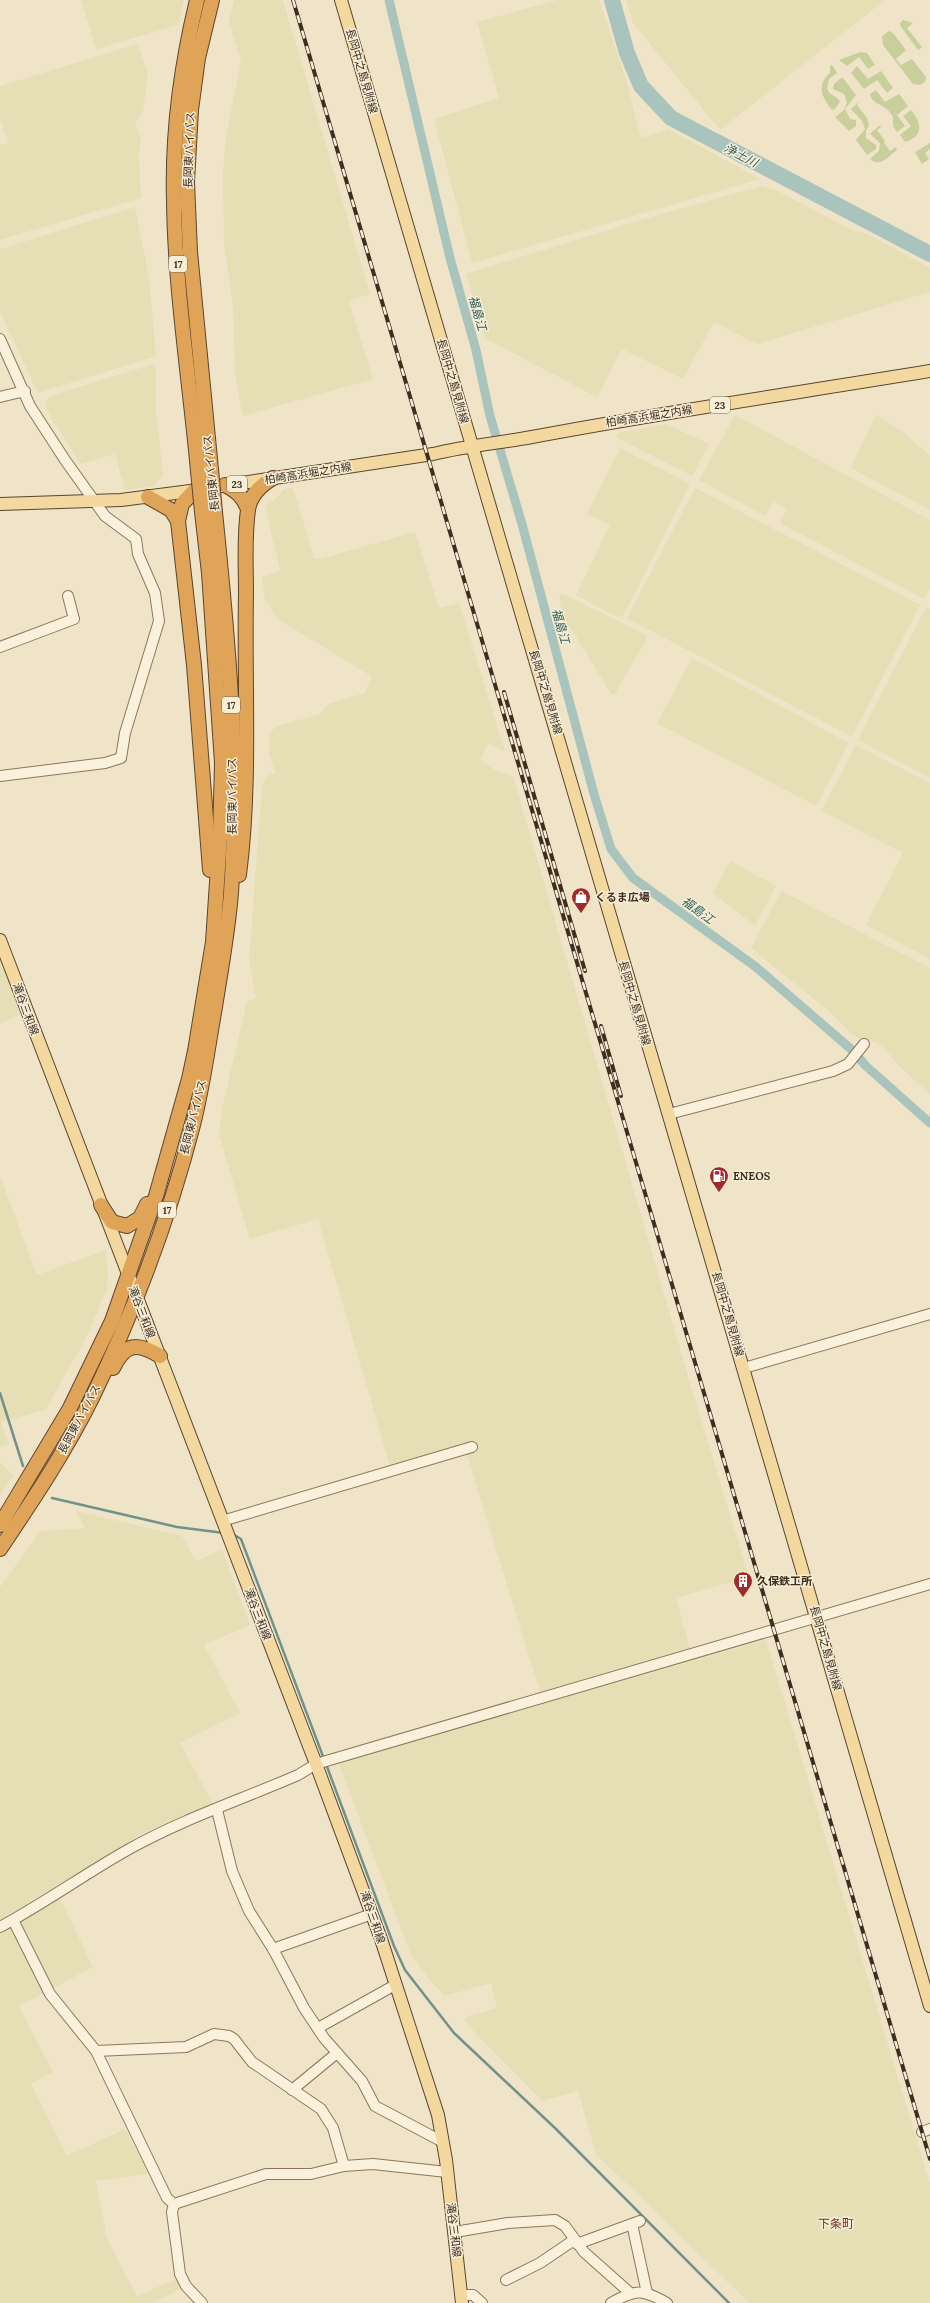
<svg xmlns="http://www.w3.org/2000/svg" width="930" height="2303" viewBox="0 0 930 2303" font-family="Lora,'Noto Sans JP',serif">
	<style>
		.farmland { fill: #e6deb5 }
		.green { fill: #c9cf9b }
		.lines { fill: none; stroke-linecap: round; stroke-linejoin: round }
		.stream { stroke: #6f938a; stroke-width: 2.5 }
		.canal { stroke: #a9c4bc; stroke-width: 9 }
		.river { stroke: #a9c4bc; stroke-width: 16 }
		.minor-casing { stroke: #8d765c; stroke-width: 12 }
		.major-casing { stroke: #5b4430; stroke-width: 14 }
		.highway-casing { stroke: #5b4430; stroke-width: 16 }
		.minor { stroke: #faf1dc; stroke-width: 10 }
		.major { stroke: #f3d9a0; stroke-width: 12 }
		.highway { stroke: #e0a458; stroke-width: 14 }
		.rail-casing { stroke: #3d2e20; stroke-width: 4 }
		.rail { stroke: #f7eed8; stroke-width: 2.5; stroke-dasharray: 8; stroke-linecap: butt }
		.highway-bridge-casing { stroke: #5b4430; stroke-width: 16; stroke-linecap: butt }
		.highway-bridge { stroke: #e0a458; stroke-width: 14 }
		.labels { text-anchor: middle; dominant-baseline: central; stroke-width: 3; stroke-linejoin: round; paint-order: stroke }
		.shield { fill: #f7eed8; stroke: #756857; stroke-width: 1 }
		.shield-label { font-size: 10px; font-weight: bold; fill: #3d2e20 }
		.street-label { font-size: 11px; fill: #3d2e20; stroke: #f7eed8 }
		.poi-label { font-size: 11px; font-weight: bold; fill: #3d2e20; stroke: #f7eed8; text-anchor: start }
		.water-label { font-size: 12px; font-style: italic; fill: #2f5d5a; stroke: #f7eed8 }
		.neighbourhood-label { font-size: 12px; fill: #6b2e1e; stroke: #f7eed8 }
	</style>
	<rect width="100%" height="100%" fill="#f0e4c8"/>
	<g class="farmland">
		<path d="M81,0H184L178,25L96,49Z"/>
		<path d="M234,0H283L370,294L349,301L373,379L243,416L235,376L233,305L224,244L223,172L226,136L241,61L229,22Z"/>
		<path d="M558,0H599L625,76L641,138L668,129L760,179L472,263L434,119L499,98L477,22Z"/>
		<path d="M626,0H885L720,130L633,23Z"/>
		<path d="M138,44L148,75L143,111L139,119L135,121L141,141L139,154L141,198L0,240V145L8,143L0,119V86Z"/>
		<path d="M761,186L776,190L852,230L867,234L930,268V292L757,344L714,322L683,379L622,349L597,397L486,339L466,274L640,220Z"/>
		<path d="M135,207L149,276L156,356L38,393L0,312V249Z"/>
		<path d="M154,364L156,369V410L163,475L154,486L125,490L115,454L81,464L51,418L45,404L50,396Z"/>
		<path d="M735,415L930,520V588L924,599L780,523L787,508L773,502L765,516L699,480Z"/>
		<path d="M876,415L902,431L930,456V510L851,468Z"/>
		<path d="M666,424L709,444L692,476L616,437L617,433Z"/>
		<path d="M620,448L690,484L623,616L617,617L576,595L610,525L587,514Z"/>
		<path d="M293,487L314,558L320,559L415,532L439,608L459,603L505,751L488,743L480,760L495,770L513,776L690,1383L749,1577L676,1598L690,1648L540,1692L466,1452L392,1473L318,1219L250,1239L219,1135L221,1113L247,1001L256,998L249,961L262,785L267,776L275,773L269,753V738L273,729L278,726L320,714L328,704L365,693L371,676L278,619L265,601L262,577L280,570L265,507L279,496L283,490Z"/>
		<path d="M695,488L920,605L852,737L627,618Z"/>
		<path d="M563,594L648,636L614,695L611,694L571,628L565,624L559,595Z"/>
		<path d="M926,607L930,609V778L858,740Z"/>
		<path d="M692,658L849,743L816,806L657,723Z"/>
		<path d="M856,745L930,783V959L866,925L903,853L821,811Z"/>
		<path d="M730,861L776,886L755,926L713,893Z"/>
		<path d="M781,891L930,968V1094L903,1070L882,1046L875,1042L861,1039L852,1034L829,1011L751,948Z"/>
		<path d="M0,957L21,1015L0,1023Z"/>
		<path d="M0,1176L37,1275L106,1250L108,1274L107,1289L85,1340L45,1410L1,1422L9,1445L0,1447Z"/>
		<path d="M0,1463L14,1475L0,1495Z"/>
		<path d="M76,1511L182,1536L196,1561L222,1550L250,1625L204,1645L240,1713L180,1743L213,1804L143,1833L55,1888L93,1967L19,2006L53,2072L31,2084L67,2156L125,2129L149,2174L96,2181L105,2227V2235L137,2296L177,2279L182,2288L153,2303H0V1587L41,1531L85,1528Z"/>
		<path d="M766,1640L930,2184V2303H749L596,2154L578,2091L542,2101L464,2021L468,2016L497,2008L491,1983L444,1996L425,1974L411,1955L338,1762Z"/>
	</g>
	<g class="green">
		<path d="M903,20L913,23L907,28L922,47L918,50L901,27L900,23Z"/>
		<path d="M889,31L893,33L906,50L896,59L901,65L912,59L926,77L925,82L920,85L913,84L883,45L882,36Z"/>
		<path d="M860,52L867,53L875,65L868,69L859,57L847,66L839,60Z"/>
		<path d="M830,65L833,66L837,73L829,79L827,89C830,96 838,96 840,102L834,110L831,109C822,97 816,85 830,73Z"/>
		<path d="M857,66L868,79L881,71L893,88L887,93L877,80L864,89L851,73Z"/>
		<path d="M841,78H843L856,95L845,109L850,119L856,120V126L849,131L835,117L844,110L847,102L844,94L833,89L834,84Z"/>
		<path d="M876,90L885,102L899,94L908,106L897,115L905,126L897,132L893,126V117C891,114 888,109 884,107C878,103 872,103 870,94Z"/>
		<path d="M860,101L857,105L867,118L869,125L866,131V138L876,145V149L867,155L856,140L865,129L862,121L851,109Z"/>
		<path d="M911,110C921,122 925,136 905,142L900,135L911,126L903,116Z"/>
		<path d="M880,125L881,127L877,130L885,141L884,143L890,151L896,147L897,150C889,156 880,168 870,159L879,151L880,143L870,134Z"/>
		<path d="M930,143V149L925,153L929,159L922,164L915,152Z"/>
	</g>
	<g class="lines">
		<g class="stream">
			<path d="M0,1393L23,1466"/>
			<path d="M52,1498L177,1527L224,1533"/>
			<path d="M231,1533L241,1539L324,1759"/>
			<path d="M326,1764L394,1946L405,1970L454,2033L556,2129L729,2303"/>
		</g>
		<path class="canal" d="M389,0L450,258L476,350L490,416L522,524L594,794L611,849L633,878L756,967L852,1050L866,1066L930,1123"/>
		<path class="river" d="M612,0L627,53L641,86L671,118L930,254"/>
		<g class="minor-casing">
			<g id="minor">
				<path d="M0,339L30,406L65,460L105,516L136,539L138,554L155,593L159,621L125,733L121,758L105,763L0,776"/>
				<path d="M0,397L25,391"/>
				<path d="M0,647L74,619L68,596"/>
				<path d="M669,1114L833,1071L848,1064L864,1044"/>
				<path d="M744,1368L930,1314"/>
				<path d="M222,1521L472,1447"/>
				<path d="M217,1810L232,1871L249,1911L273,1949L304,2008L324,2038L362,2081L375,2106L443,2142"/>
				<path d="M13,1920L50,1994L96,2051L167,2198L174,2204"/>
				<path d="M0,1927C45,1903 86,1873 131,1848C183,1819 243,1799 298,1775L316,1764L930,1584"/>
				<path d="M273,1949L372,1914"/>
				<path d="M318,2028L395,1985"/>
				<path d="M96,2051L186,2047L214,2034L229,2036L234,2039L252,2062L321,2109L333,2128L344,2166"/>
				<path d="M292,2090L337,2053"/>
				<path d="M922,2132L930,2129"/>
				<path d="M174,2204L266,2174H311L344,2166L373,2164L447,2172"/>
				<path d="M174,2204L172,2212L180,2274L186,2286L202,2303"/>
				<path d="M632,2224L647,2293"/>
				<path d="M455,2232L508,2223L555,2220L565,2226L584,2252L629,2292"/>
				<path d="M577,2244L640,2221"/>
				<path d="M506,2280L540,2263L574,2240"/>
				<path d="M462,2295H473L482,2303"/>
				<path d="M611,2303C636,2289 642,2289 667,2303"/>
			</g>
		</g>
		<g class="major-casing">
			<g id="major">
				<path d="M341,0C538,669 734,1337 930,2006"/>
				<path d="M222,486L433,454C466,446 499,443 532,437C664,412 797,393 930,371"/>
				<path d="M0,504L121,500L198,490"/>
				<path d="M0,940L316,1764L381,1939L438,2115L446,2160L462,2303"/>
			</g>
		</g>
		<g class="highway-casing">
			<g id="highway">
				<path d="M197,0C181,66 172,133 174,201C175,289 190,383 198,471"/>
				<path d="M211,469L190,252L187,182L191,110L198,58L212,0"/>
				<path d="M225,485C237,491 243,497 248,509"/>
				<path d="M194,491L182,504L178,521L194,665L210,870"/>
				<path d="M148,497L171,510L178,521"/>
				<path d="M239,875C251,781 244,687 246,593C246,566 244,537 248,510C250,496 261,485 273,478"/>
				<path d="M101,1205L112,1222L127,1226L140,1218L147,1204"/>
				<path d="M113,1368C125,1343 137,1342 160,1356"/>
				<path d="M0,1525L70,1408L112,1321L156,1196L189,1079L195,1051L213,942L220,837L222,763L209,573L202,512"/>
				<path d="M0,1549C33,1500 67,1449 93,1396C135,1309 169,1218 193,1125C203,1086 208,1046 215,1007C221,969 228,931 231,893C240,766 228,638 215,512"/>
			</g>
		</g>
		<use href="#minor" class="minor"/>
		<use href="#major" class="major"/>
		<use href="#highway" class="highway"/>
		<g class="rail-casing">
			<g id="rail">
				<path d="M293,0L930,2159"/>
				<path d="M504,692L585,971"/>
				<path d="M601,1026L621,1096"/>
			</g>
		</g>
		<use href="#rail" class="rail"/>
		<g class="highway-bridge-casing">
			<g id="highway-bridge">
				<path d="M211,469L215,512"/>
				<path d="M198,471L202,512"/>
			</g>
		</g>
		<use href="#highway-bridge" class="highway-bridge"/>
	</g>
	<defs>
		<g id="shop-pin" transform="scale(1)"><path d="M0 17L-7.5 6A9.5 9.5 0 1 1 7.5 6Z" fill="#9e2a2b" stroke="#f7eed8"/><path d="M-5-2.5h2.3a2.7 3.5 0 0 1 5.4 0H5L5.5 6h-11ZM-1.5-2.5h3a1.5 2.3 0 0 0-3 0Z" fill="#fff"/></g>
		<g id="fuel-pin" transform="scale(1)"><path d="M0 17L-7.5 6A9.5 9.5 0 1 1 7.5 6Z" fill="#9e2a2b" stroke="#f7eed8"/><path d="M-5.5-6h7V0h2V4h1.3V-2.5L3-4.5l.8-.8L6-3V5H2.5V1h-1V6h-7ZM-4.2-4.7v3.2H.2V-4.7Z" fill="#fff"/></g>
		<g id="building-pin" transform="scale(1)"><path d="M0 17L-7.5 6A9.5 9.5 0 1 1 7.5 6Z" fill="#9e2a2b" stroke="#f7eed8"/><path d="M-4-6H4V6H1V3H-1V6H-4ZM-2.5-4.3h1.7v1.8h-1.7ZM.8-4.3h1.7v1.8H.8ZM-2.5-1h1.7V.8h-1.7ZM.8-1h1.7V.8H.8Z" fill="#fff"/></g>
	</defs>
	<g fill-rule="evenodd">
		<use href="#shop-pin" x="581" y="897"/>
		<use href="#fuel-pin" x="719" y="1176"/>
		<use href="#building-pin" x="743" y="1581"/>
	</g>
	<g class="labels">
		<g class="shield">
			<rect x="169" y="256" width="18" height="16" rx="3"/>
			<rect x="710" y="397" width="20" height="16" rx="3"/>
			<rect x="227" y="476" width="20" height="16" rx="3"/>
			<rect x="222" y="697" width="18" height="16" rx="3"/>
			<rect x="158" y="1202" width="18" height="16" rx="3"/>
		</g>
		<g class="shield-label">
			<text x="178" y="264">17</text>
			<text x="720" y="405">23</text>
			<text x="237" y="484">23</text>
			<text x="231" y="705">17</text>
			<text x="167" y="1210">17</text>
		</g>
		<g class="street-label">
			<text transform="translate(362 71) rotate(74)">長岡中之島見附線</text>
			<text transform="translate(189 150) rotate(-88)">長岡東バイパス</text>
			<text transform="translate(453 381) rotate(74)">長岡中之島見附線</text>
			<text transform="translate(649 416) rotate(-9)">柏崎高浜堀之内線</text>
			<text transform="translate(211 473) rotate(-96)">長岡東バイパス</text>
			<text transform="translate(308 473) rotate(-9)">柏崎高浜堀之内線</text>
			<text transform="translate(546 692) rotate(73)">長岡中之島見附線</text>
			<text transform="translate(232 796) rotate(-90)">長岡東バイパス</text>
			<text transform="translate(635 1003) rotate(74)">長岡中之島見附線</text>
			<text transform="translate(26 1009) rotate(70)">滝谷三和線</text>
			<text transform="translate(193 1117) rotate(-76)">長岡東バイパス</text>
			<text transform="translate(142 1312) rotate(69)">滝谷三和線</text>
			<text transform="translate(728 1314) rotate(74)">長岡中之島見附線</text>
			<text transform="translate(79 1419) rotate(-62)">長岡東バイパス</text>
			<text transform="translate(258 1614) rotate(69)">滝谷三和線</text>
			<text transform="translate(826 1648) rotate(74)">長岡中之島見附線</text>
			<text transform="translate(373 1917) rotate(71)">滝谷三和線</text>
			<text transform="translate(454 2230) rotate(83)">滝谷三和線</text>
		</g>
		<g class="poi-label">
			<text x="595" y="897">くるま広場</text>
			<text x="733" y="1176">ENEOS</text>
			<text x="757" y="1581">久保鉄工所</text>
		</g>
		<g class="water-label">
			<text transform="translate(741 155) rotate(28)">浄土川</text>
			<text transform="translate(478 313) rotate(74)">福島江</text>
			<text transform="translate(561 626) rotate(74)">福島江</text>
			<text transform="translate(698 910) rotate(36)">福島江</text>
		</g>
		<g class="neighbourhood-label">
			<text x="836" y="2223">下条町</text>
		</g>
	</g>
</svg>
